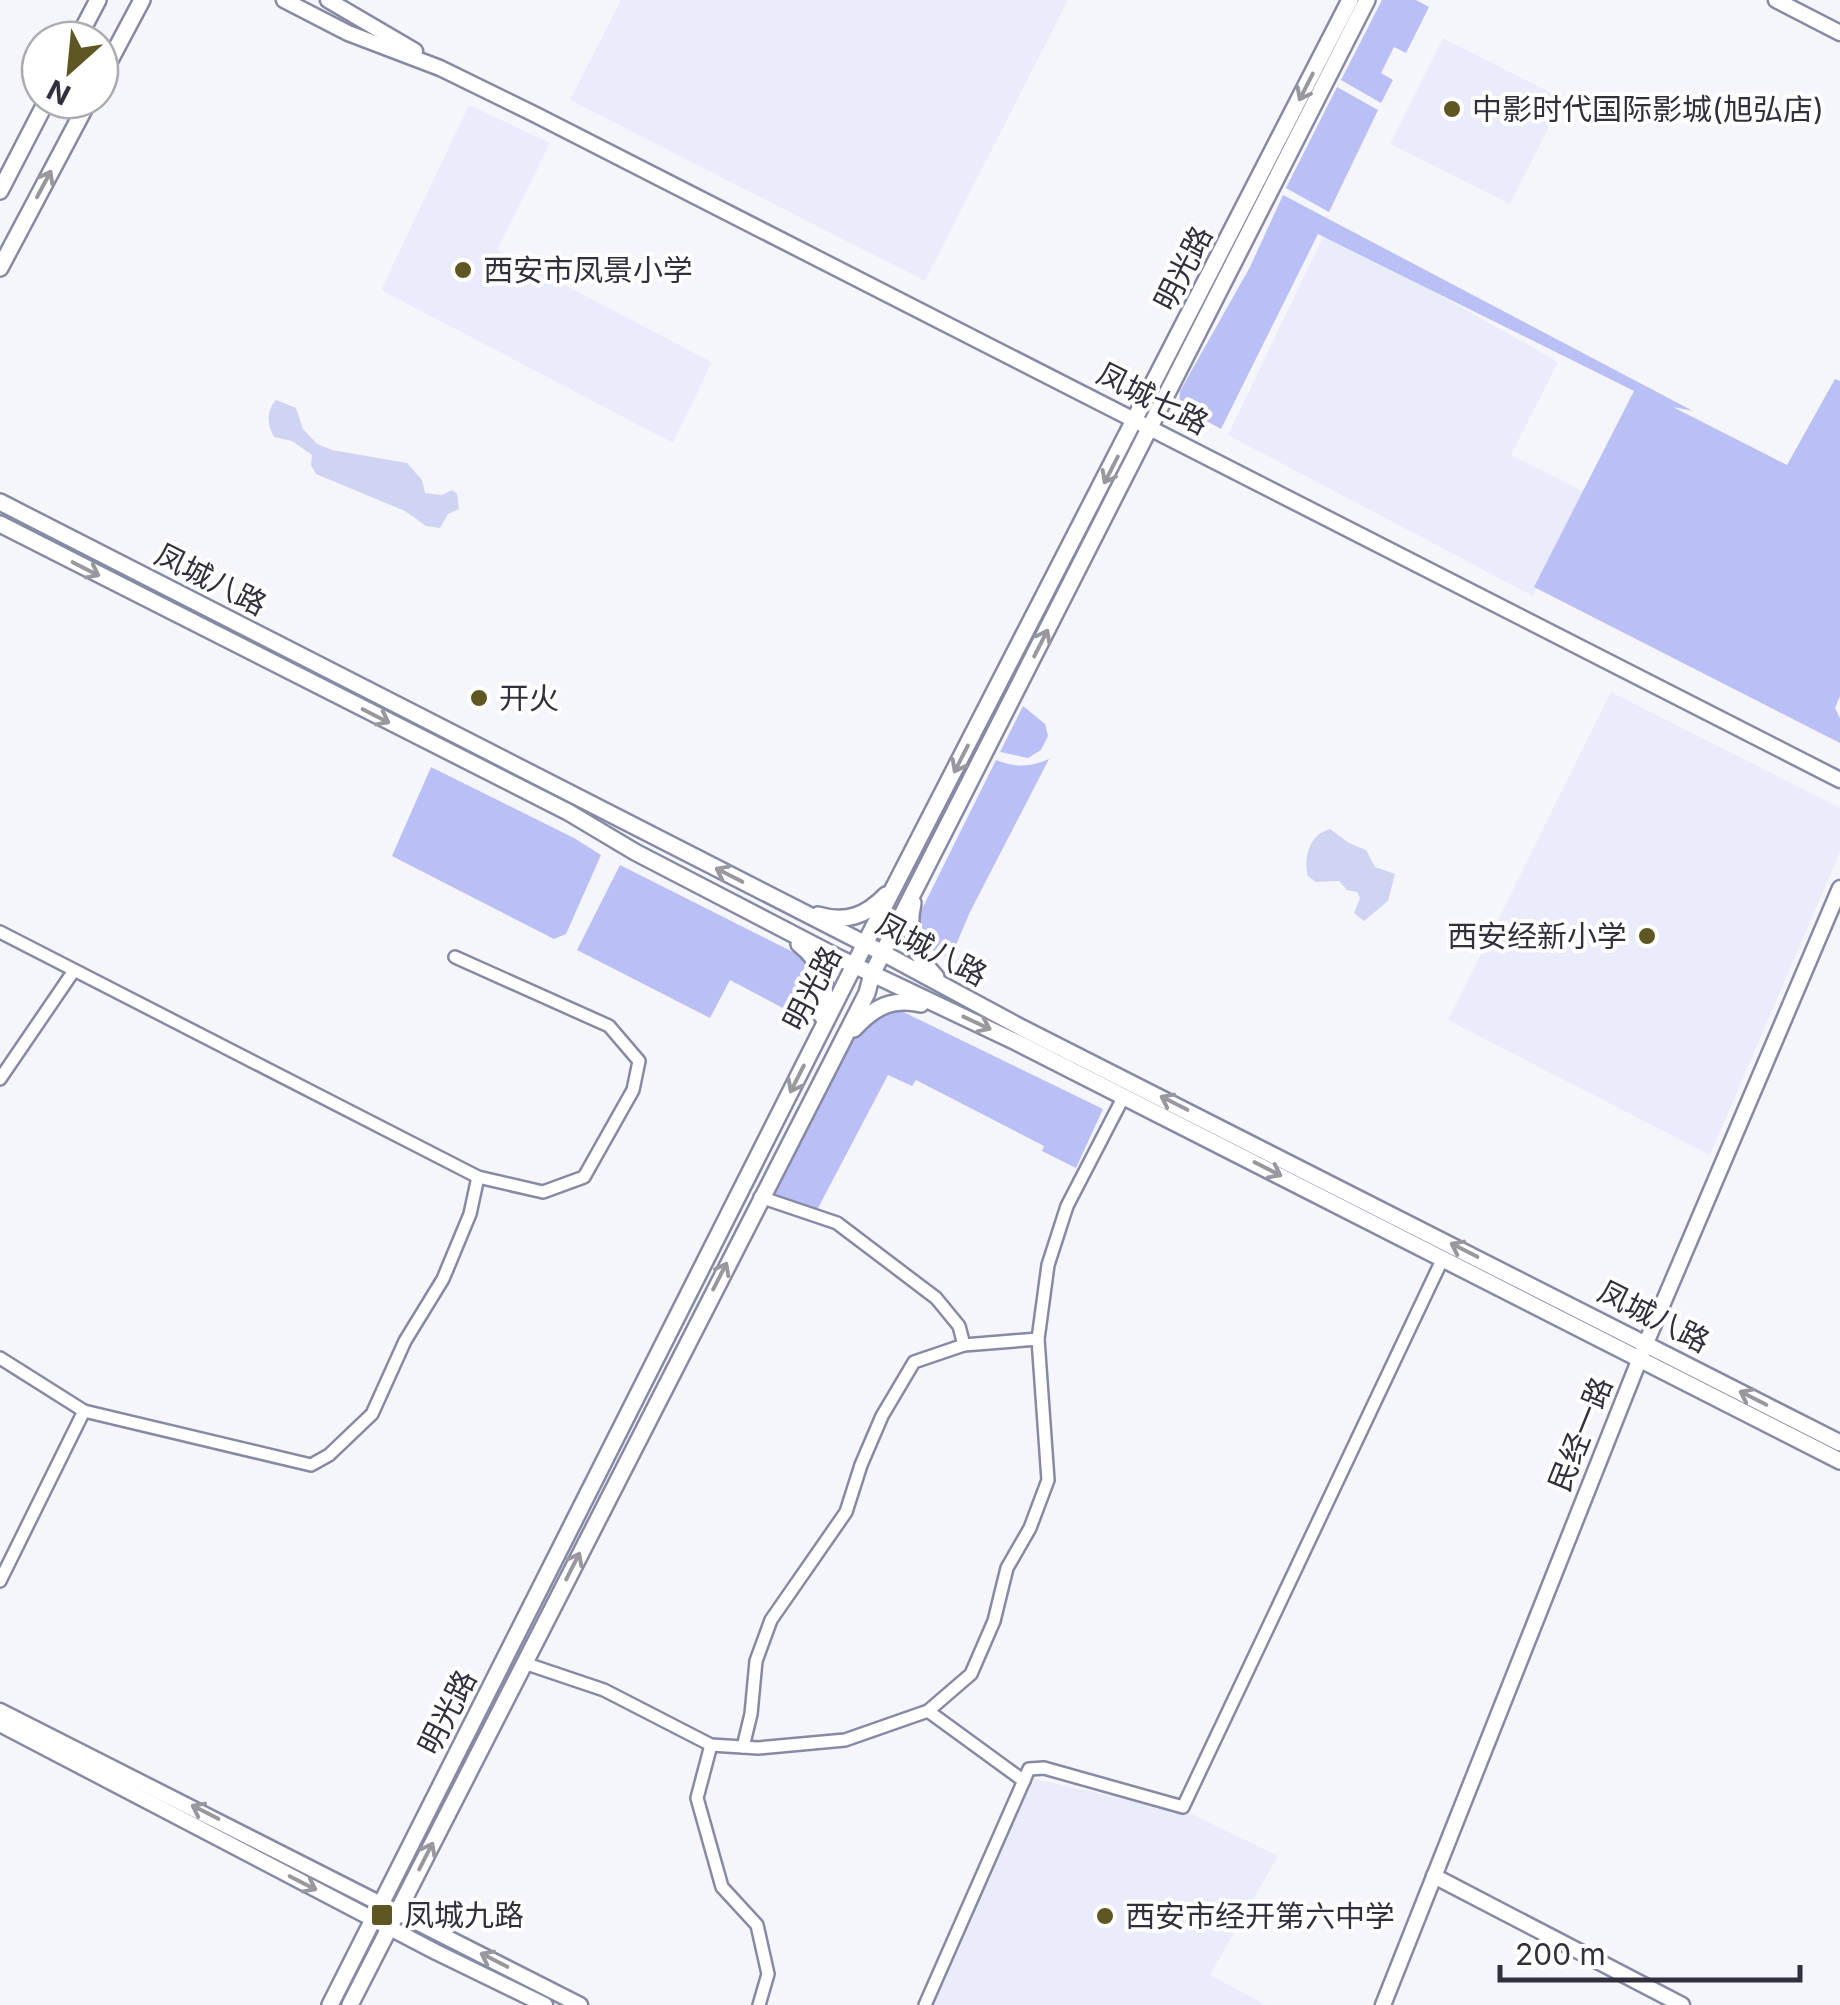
<svg xmlns="http://www.w3.org/2000/svg" width="1840" height="2005" viewBox="0 0 1840 2005" font-family="Inter,'Noto Sans SC',sans-serif">
	<style>
		.built { fill: #eaecfb }
		.green { fill: #babff5 }
		.water { fill: #d0d3f2 }
		.lines { fill: none; stroke-linecap: round; stroke-linejoin: round }
		.minor-casing { stroke: #878aa5; stroke-width: 16 }
		.tertiary-casing { stroke: #878aa5; stroke-width: 19 }
		.secondary-casing { stroke: #878aa5; stroke-width: 20 }
		.minor { stroke: #fff; stroke-width: 11 }
		.tertiary { stroke: #fff; stroke-width: 14 }
		.secondary { stroke: #fff; stroke-width: 15 }
		.oneway { stroke: #98989e }
		.poi-dot { fill: #5f5723; stroke: #fff; stroke-width: 4 }
		.labels { text-anchor: middle; dominant-baseline: central; stroke-width: 8; stroke-linejoin: round; paint-order: stroke }
		.poi-label { font-size: 30px; fill: #30313c; stroke: #fff; text-anchor: start }
		.street-label { font-size: 30px; fill: #30313c; stroke: #fff }
	</style>
	<rect width="100%" height="100%" fill="#f5f6fc"/>
	<g class="built">
		<path d="M621,0H1068L925,281L570,100Z"/>
		<path d="M1443,38L1563,99L1510,204L1390,144Z"/>
		<path d="M469,105L550,143L497,250L712,362L673,443L381,290Z"/>
		<path d="M1326,231L1558,362L1511,455L1586,493L1533,596L1228,435Z"/>
		<path d="M1611,692L1840,808V852L1710,1155L1448,1020Z"/>
		<path d="M1026,1777L1192,1814L1278,1856L1210,1975L1266,2005H927Z"/>
	</g>
	<g class="green">
		<path d="M1382,0H1416L1429,7L1406,53L1394,47L1381,73L1393,80L1381,103L1341,80Z"/>
		<path d="M1337,87L1378,110L1329,212L1286,188Z"/>
		<path d="M1283,195L1693,411L1673,407L1787,465L1835,379L1840,381V696L1835,708L1840,718V743L1534,587L1634,391L1622,385L1318,234L1221,429L1179,406L1180,391L1250,267Z"/>
		<path d="M1023,706L1045,724L1048,736L1041,750L1028,758L1000,752Z"/>
		<path d="M1049,759L970,912L950,959L921,944L916,923L920,913L996,760C1016,768 1030,767 1049,759Z"/>
		<path d="M431,767L574,838L601,855L566,934L554,939L392,856Z"/>
		<path d="M620,865L799,955L812,970L809,989L798,1016L730,980L710,1018L577,950Z"/>
		<path d="M885,1003L1103,1109L1076,1168L1042,1151L1044,1146L916,1080L912,1086L888,1075L817,1210L770,1192L855,1024Z"/>
	</g>
	<g class="water">
		<path d="M276,400L296,408L303,429L317,444L332,450L407,463L422,480L425,493L442,495L452,490L457,494L459,509L448,514L440,528L426,526L405,511L316,474L311,465L312,455L292,441L274,437C267,424 266,411 276,400Z"/>
		<path d="M1330,829L1349,843L1366,850L1375,867L1395,874L1388,901L1364,921L1354,913L1360,898L1357,892L1347,890L1339,881L1316,882L1308,876C1303,857 1310,834 1330,829Z"/>
	</g>
	<g class="lines">
		<g class="minor-casing">
			<g id="minor">
				<path d="M0,932L478,1177L543,1192L584,1177L633,1090L639,1061L609,1026L455,957"/>
				<path d="M0,1079L73,972"/>
				<path d="M760,1197L837,1223L936,1298L959,1326L964,1345"/>
				<path d="M0,1358L84,1411L311,1465L329,1455L372,1414L405,1341L443,1279L470,1214L478,1177"/>
				<path d="M0,1581L84,1411"/>
				<path d="M524,1663L604,1690L711,1745L758,1748L845,1740L928,1711L971,1674L994,1621L1007,1568L1030,1528L1048,1480L1038,1339L1048,1265L1067,1206L1124,1096"/>
				<path d="M928,1711L1024,1781"/>
				<path d="M711,1745L697,1798L722,1887L757,1925L768,1974L759,2005"/>
				<path d="M743,1747L751,1714L756,1661L771,1620L846,1512L861,1465L882,1416L914,1362L964,1345L1038,1339"/>
				<path d="M925,2005L1029,1769L1044,1768L1183,1807L1443,1258"/>
			</g>
		</g>
		<g class="tertiary-casing">
			<g id="tertiary">
				<path d="M284,0L348,33L440,68L536,115L1840,780"/>
				<path d="M328,0L415,51"/>
				<path d="M1776,0L1840,33"/>
				<path d="M0,1711L580,2005"/>
				<path d="M0,1724L436,1952L545,2005"/>
				<path d="M1434,1876L1682,2005"/>
				<path d="M1383,2005L1646,1343L1840,888"/>
			</g>
		</g>
		<g class="secondary-casing">
			<g id="secondary">
				<path d="M77,40L98,0"/>
				<path d="M100,79L142,0"/>
				<path d="M0,191L47,100"/>
				<path d="M0,268L89,100"/>
				<path d="M0,502L883,953L1022,1028L1840,1443"/>
				<path d="M0,524L568,812L635,852L839,958L1016,1042L1840,1461"/>
				<path d="M913,903C906,934 915,955 936,977"/>
				<path d="M818,915C846,923 866,916 886,895"/>
				<path d="M799,944C825,965 828,985 822,1016"/>
				<path d="M854,1029C873,1008 892,997 921,1004"/>
				<path d="M330,2005L873,928L1350,0"/>
				<path d="M350,2005L867,993L872,974L1367,0"/>
			</g>
		</g>
		<use href="#minor" class="minor"/>
		<use href="#tertiary" class="tertiary"/>
		<use href="#secondary" class="secondary"/>
	</g>
	<defs><path id="oneway-shaft" d="M-6 0H5M1.5-3L5.5 0L1.5 3" fill="none" stroke-width="1.6" stroke-linecap="round" stroke-linejoin="round" transform="scale(2.5)"/></defs>
	<g class="oneway">
		<use href="#oneway-shaft" transform="translate(1306 87) rotate(117)"/>
		<use href="#oneway-shaft" transform="translate(44 184) rotate(-62)"/>
		<use href="#oneway-shaft" transform="translate(1111 470) rotate(117)"/>
		<use href="#oneway-shaft" transform="translate(86 569) rotate(27)"/>
		<use href="#oneway-shaft" transform="translate(1041 643) rotate(-63)"/>
		<use href="#oneway-shaft" transform="translate(376 716) rotate(27)"/>
		<use href="#oneway-shaft" transform="translate(961 759) rotate(117)"/>
		<use href="#oneway-shaft" transform="translate(729 875) rotate(-153)"/>
		<use href="#oneway-shaft" transform="translate(977 1023) rotate(25)"/>
		<use href="#oneway-shaft" transform="translate(797 1079) rotate(117)"/>
		<use href="#oneway-shaft" transform="translate(1174 1103) rotate(-153)"/>
		<use href="#oneway-shaft" transform="translate(1268 1169) rotate(27)"/>
		<use href="#oneway-shaft" transform="translate(1464 1250) rotate(-153)"/>
		<use href="#oneway-shaft" transform="translate(720 1276) rotate(-63)"/>
		<use href="#oneway-shaft" transform="translate(1753 1398) rotate(-153)"/>
		<use href="#oneway-shaft" transform="translate(573 1566) rotate(-63)"/>
		<use href="#oneway-shaft" transform="translate(205 1812) rotate(-153)"/>
		<use href="#oneway-shaft" transform="translate(426 1856) rotate(-63)"/>
		<use href="#oneway-shaft" transform="translate(303 1883) rotate(27)"/>
		<use href="#oneway-shaft" transform="translate(494 1960) rotate(-153)"/>
	</g>
	<g class="poi-dot">
		<circle cx="1452" cy="109" r="10"/>
		<circle cx="463" cy="270" r="10"/>
		<circle cx="479" cy="698" r="10"/>
		<circle cx="1647" cy="936" r="10"/>
		<rect x="370" y="1903" width="24" height="24" rx="5"/>
		<circle cx="1105" cy="1916" r="10"/>
	</g>
	<g class="labels">
		<g class="poi-label">
			<text x="1472" y="109">中影时代国际影城(旭弘店)</text>
			<text x="483" y="270">西安市凤景小学</text>
			<text x="499" y="698">开火</text>
			<text x="1627" y="936" text-anchor="end">西安经新小学</text>
			<text x="404" y="1915">凤城九路</text>
			<text x="1125" y="1916">西安市经开第六中学</text>
		</g>
		<g class="street-label">
			<text transform="translate(1183 268) rotate(-63)">明光路</text>
			<text transform="translate(1153 398) rotate(27)">凤城七路</text>
			<text transform="translate(211 579) rotate(27)">凤城八路</text>
			<text transform="translate(932 949) rotate(28)">凤城八路</text>
			<text transform="translate(812 988) rotate(-63)">明光路</text>
			<text transform="translate(1654 1316) rotate(27)">凤城八路</text>
			<text transform="translate(1580 1434) rotate(-68)">民经一路</text>
			<text transform="translate(447 1712) rotate(-63)">明光路</text>
		</g>
	</g>
	<g transform="translate(70 70) rotate(207)"><circle r="48" fill="#ffffff" stroke="#acadb1" stroke-width="2.5"/>
	<path d="M0-8L18 38L0 25L-18 38Z" fill="#5f5723"/>
	<text y="-15" font-size="28" font-weight="bold" text-anchor="middle" fill="#30313c">N</text>
	</g>
	<path d="M1500 1965v15h300v-15" fill="none" stroke="#30313c" stroke-width="5"/>
	<text x="1515" y="1965" font-size="30" fill="#30313c" stroke="#ffffff" stroke-width="8" paint-order="stroke">200 m</text>
</svg>
